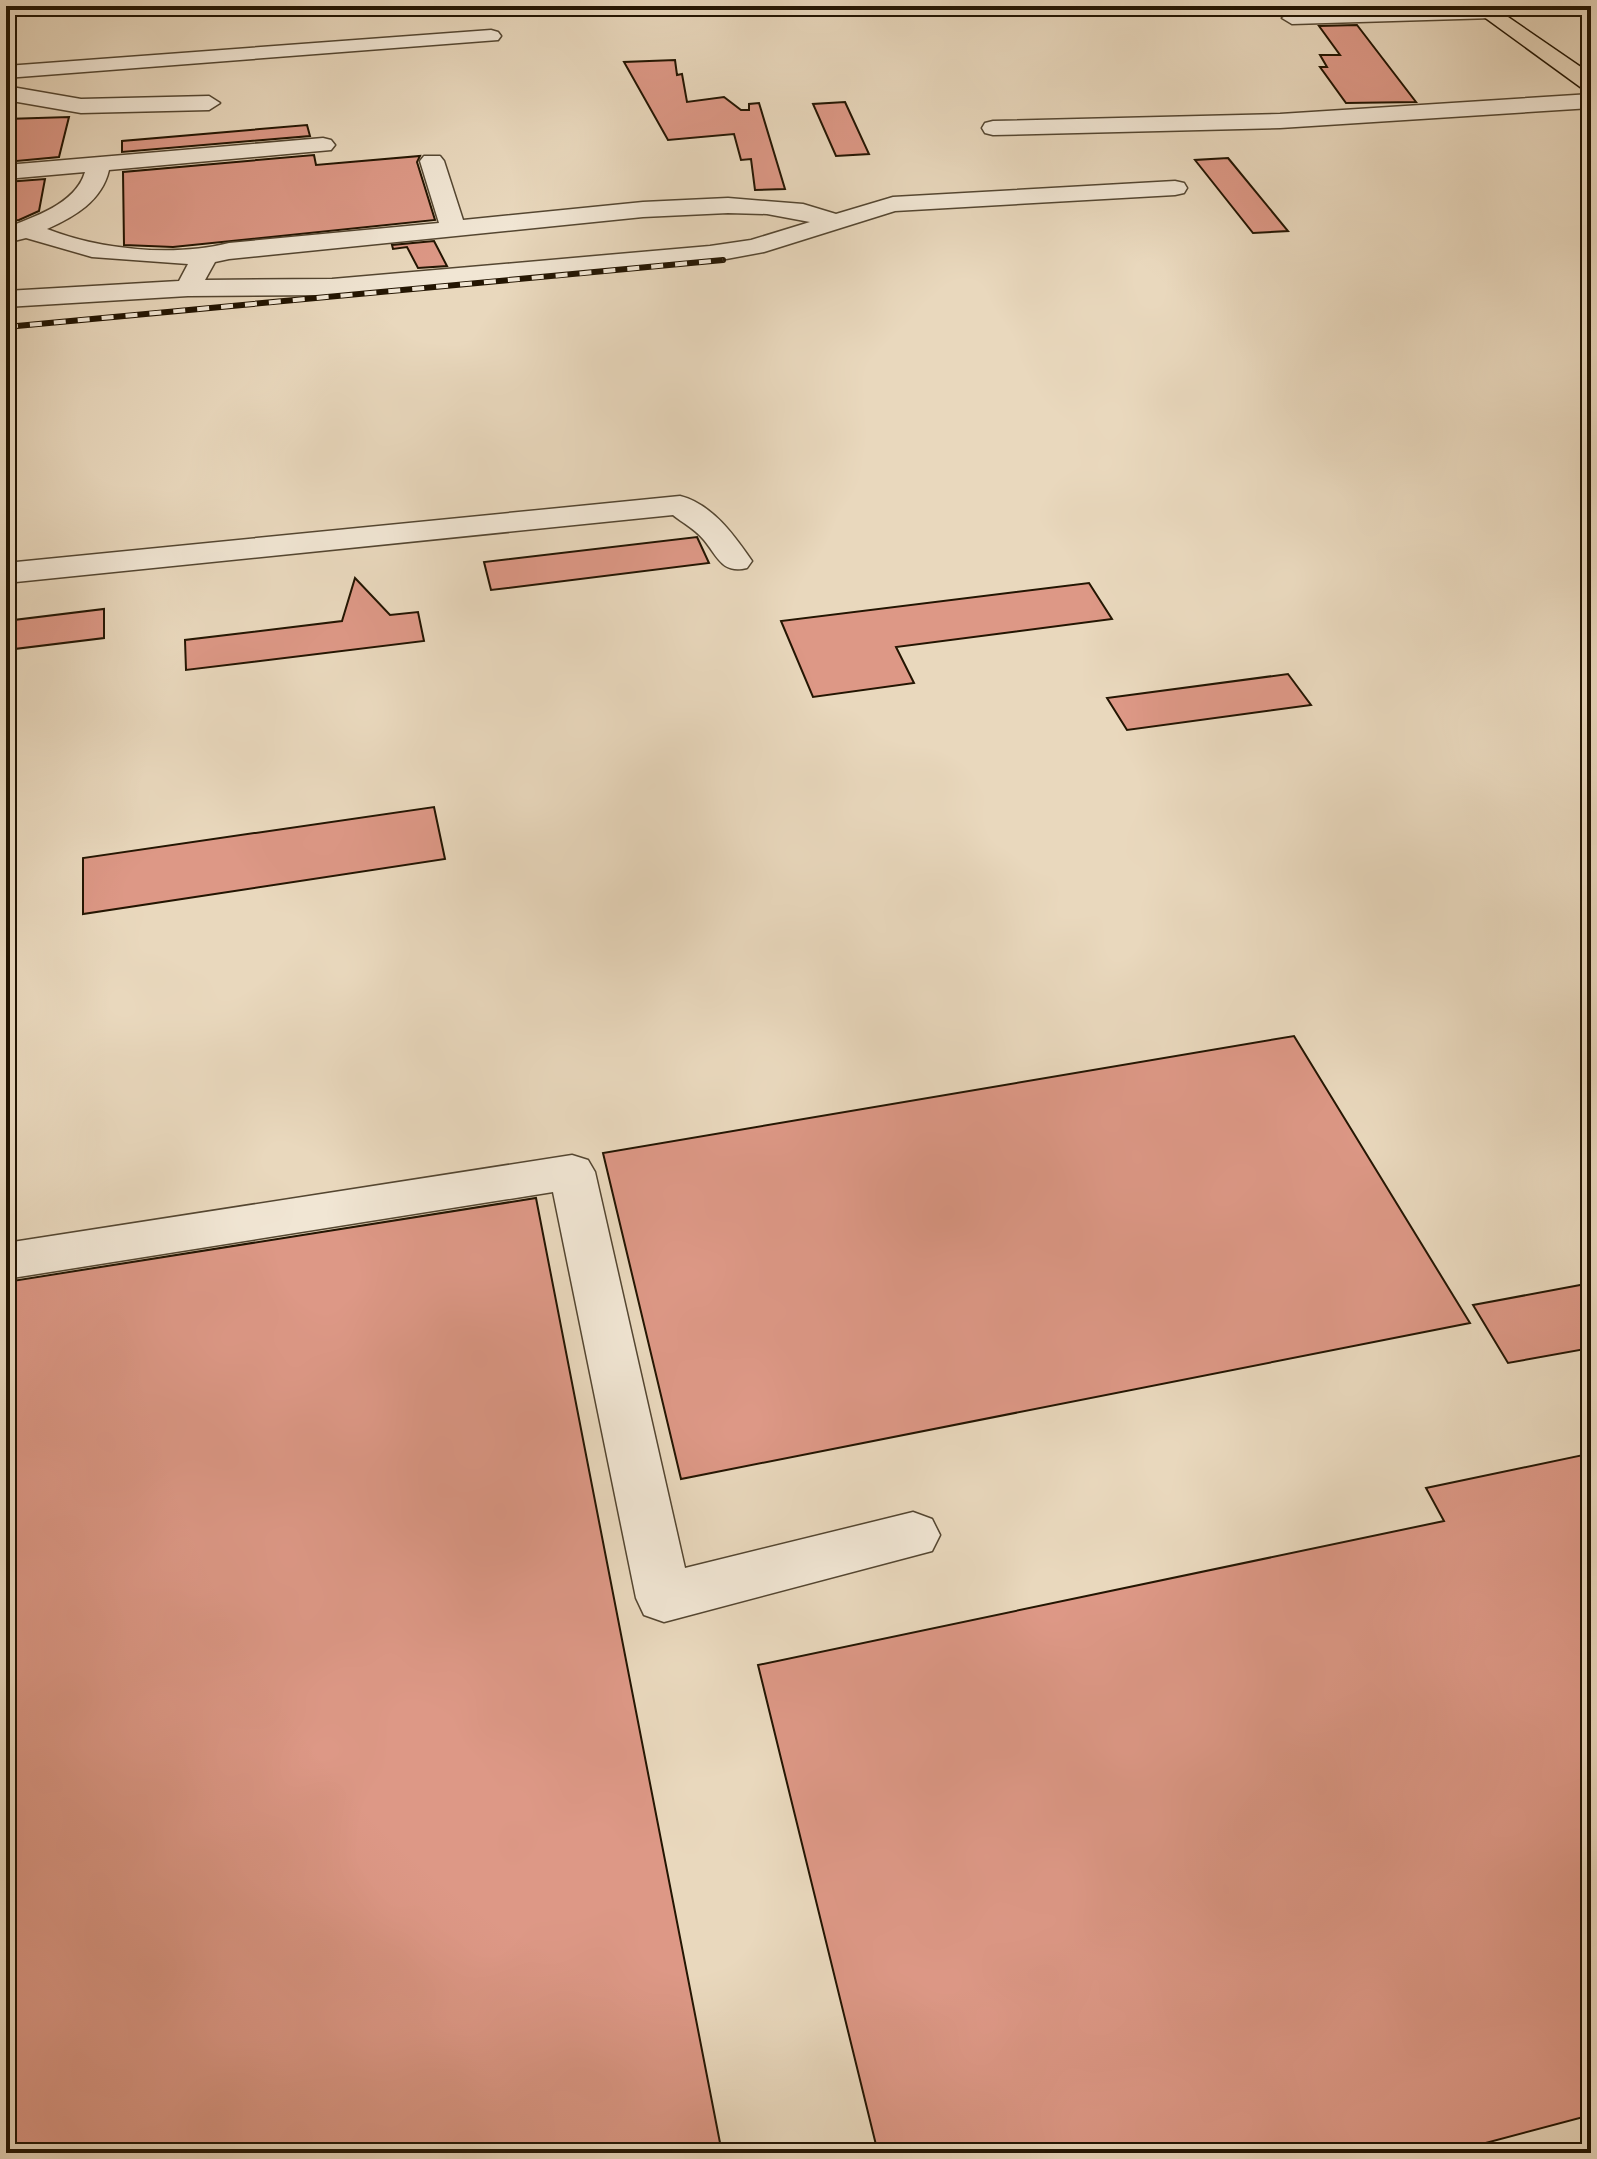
<svg xmlns="http://www.w3.org/2000/svg" width="1597" height="2159" viewBox="0 0 1597 2159" font-family="'Old Standard TT',serif">
	<style>
		.building { fill: #dd9886; stroke: #231502; stroke-width: 2 }
		.lines { fill: none; stroke-linecap: round; stroke-linejoin: round }
		.minor-casing { stroke: #544631; stroke-width: 3 }
		.major-casing { stroke: #231502; stroke-width: 3 }
		.minor { fill: #f1e6d4; fill-rule: evenodd }
		.major { fill: #e9d8bd; fill-rule: evenodd }
		.rail-casing { stroke: #231502; stroke-width: 6 }
		.rail { stroke: #f1e6d4; stroke-width: 4; stroke-dasharray: 12; stroke-linecap: butt }
	</style>
	<rect width="100%" height="100%" fill="#e9d8bd"/>
	<filter id="stains"><feTurbulence type="fractalNoise" baseFrequency=".0025" numOctaves="4"/><feColorMatrix values="0 0 0 0 .2 0 0 0 0 .09 0 0 0 0 .02 0 0 0 .5 -.17"/></filter>
	<radialGradient id="worn" r=".72"><stop offset=".6" stop-color="#630" stop-opacity="0"/><stop offset="1" stop-color="#630" stop-opacity=".3"/></radialGradient>
	<g class="building">
		<path d="M1357,25L1416,102L1346,103L1320,67H1327L1320,55H1340L1319,26Z"/>
		<path d="M675,60L677,75L682,74L687,102L724,97L741,110H749V104L759,103L785,189L755,190L751,159L741,160L734,134L668,140L624,62Z"/>
		<path d="M845,102L869,154L836,156L813,104Z"/>
		<path d="M69,117L59,157L6,162V119Z"/>
		<path d="M307,125L310,136L122,152V141Z"/>
		<path d="M314,155L316,165L420,156L417,162L435,220L173,247L124,245L123,172Z"/>
		<path d="M1228,158L1288,231L1253,233L1195,160Z"/>
		<path d="M45,179L39,211L19,220L6,221V182Z"/>
		<path d="M434,241L447,266L418,268L407,247L393,249L392,245Z"/>
		<path d="M697,537L709,563L491,590L484,562Z"/>
		<path d="M355,578L390,615L418,612L424,641L186,670L185,640L342,621Z"/>
		<path d="M1089,583L1112,619L896,647L914,683L813,697L781,621Z"/>
		<path d="M104,609V638L6,650V621Z"/>
		<path d="M1288,674L1311,705L1127,730L1107,698Z"/>
		<path d="M434,807L445,859L83,914V858Z"/>
		<path d="M1294,1036L1470,1323L681,1479L603,1153Z"/>
		<path d="M536,1198L722,2153H6V1282Z"/>
		<path d="M1591,1283V1348L1508,1363L1473,1305Z"/>
		<path d="M1583,1455L1591,1468V2115L1448,2153H878L758,1665L1444,1521L1426,1488Z"/>
	</g>
	<g class="lines">
		<g class="minor-casing">
			<g id="minor">
				<path d="M1487,8L1494,10L1497,14L1494,18L1292,24L1282,18L1292,12Z"/>
				<path d="M491,30L498,32L501,36L498,40L6,78V66Z"/>
				<path d="M6,86L81,99L209,96L220,103L209,110L81,113L6,100Z"/>
				<path d="M1591,94V108L1280,128L993,135L985,133L982,128L985,123L993,121L1280,114Z"/>
				<path d="M323,138L331,140L335,145L331,150L109,170C102,201 74,217 47,229C100,250 174,257 229,243L439,223L420,161L424,156H440L444,161L463,220L643,202L728,198L803,204L836,214L893,197L1175,181L1184,183L1187,188L1184,193L1175,195L895,211L764,252L710,262L332,295L188,296L6,307V291L179,281L188,264L92,257L26,238L6,243V228C33,217 76,204 85,172L6,179V165ZM728,213L767,214L810,222L751,240L710,246L332,279L205,280L215,262L229,259L643,217Z"/>
				<path d="M680,496C712,504 734,535 752,561L747,568C722,574 718,557 704,540C696,530 683,523 673,515L6,583V563Z"/>
				<path d="M572,1155L588,1160L595,1172L685,1568L913,1512L932,1519L940,1535L932,1551L664,1622L644,1615L636,1598L553,1192L6,1279V1243Z"/>
			</g>
		</g>
		<g class="major-casing">
			<path id="major" d="M1469,6H1492L1591,74V91L1583,89Z"/>
		</g>
		<use href="#minor" class="minor"/>
		<use href="#major" class="major"/>
		<g class="rail-casing">
			<path id="rail" d="M6,327L723,260"/>
		</g>
		<use href="#rail" class="rail"/>
	</g>
	<rect width="1597" height="2159" fill="none" stroke="#e9d8bd" stroke-width="32"/>
	<rect x="8" y="8" width="1581" height="2143" fill="none" stroke="#231502" stroke-width="4"/>
	<rect x="16" y="16" width="1565" height="2127" fill="none" stroke="#231502" stroke-width="2"/>
	<rect width="100%" height="100%" filter="url(#stains)"/>
	<rect width="100%" height="100%" fill="url(#worn)"/>
</svg>
